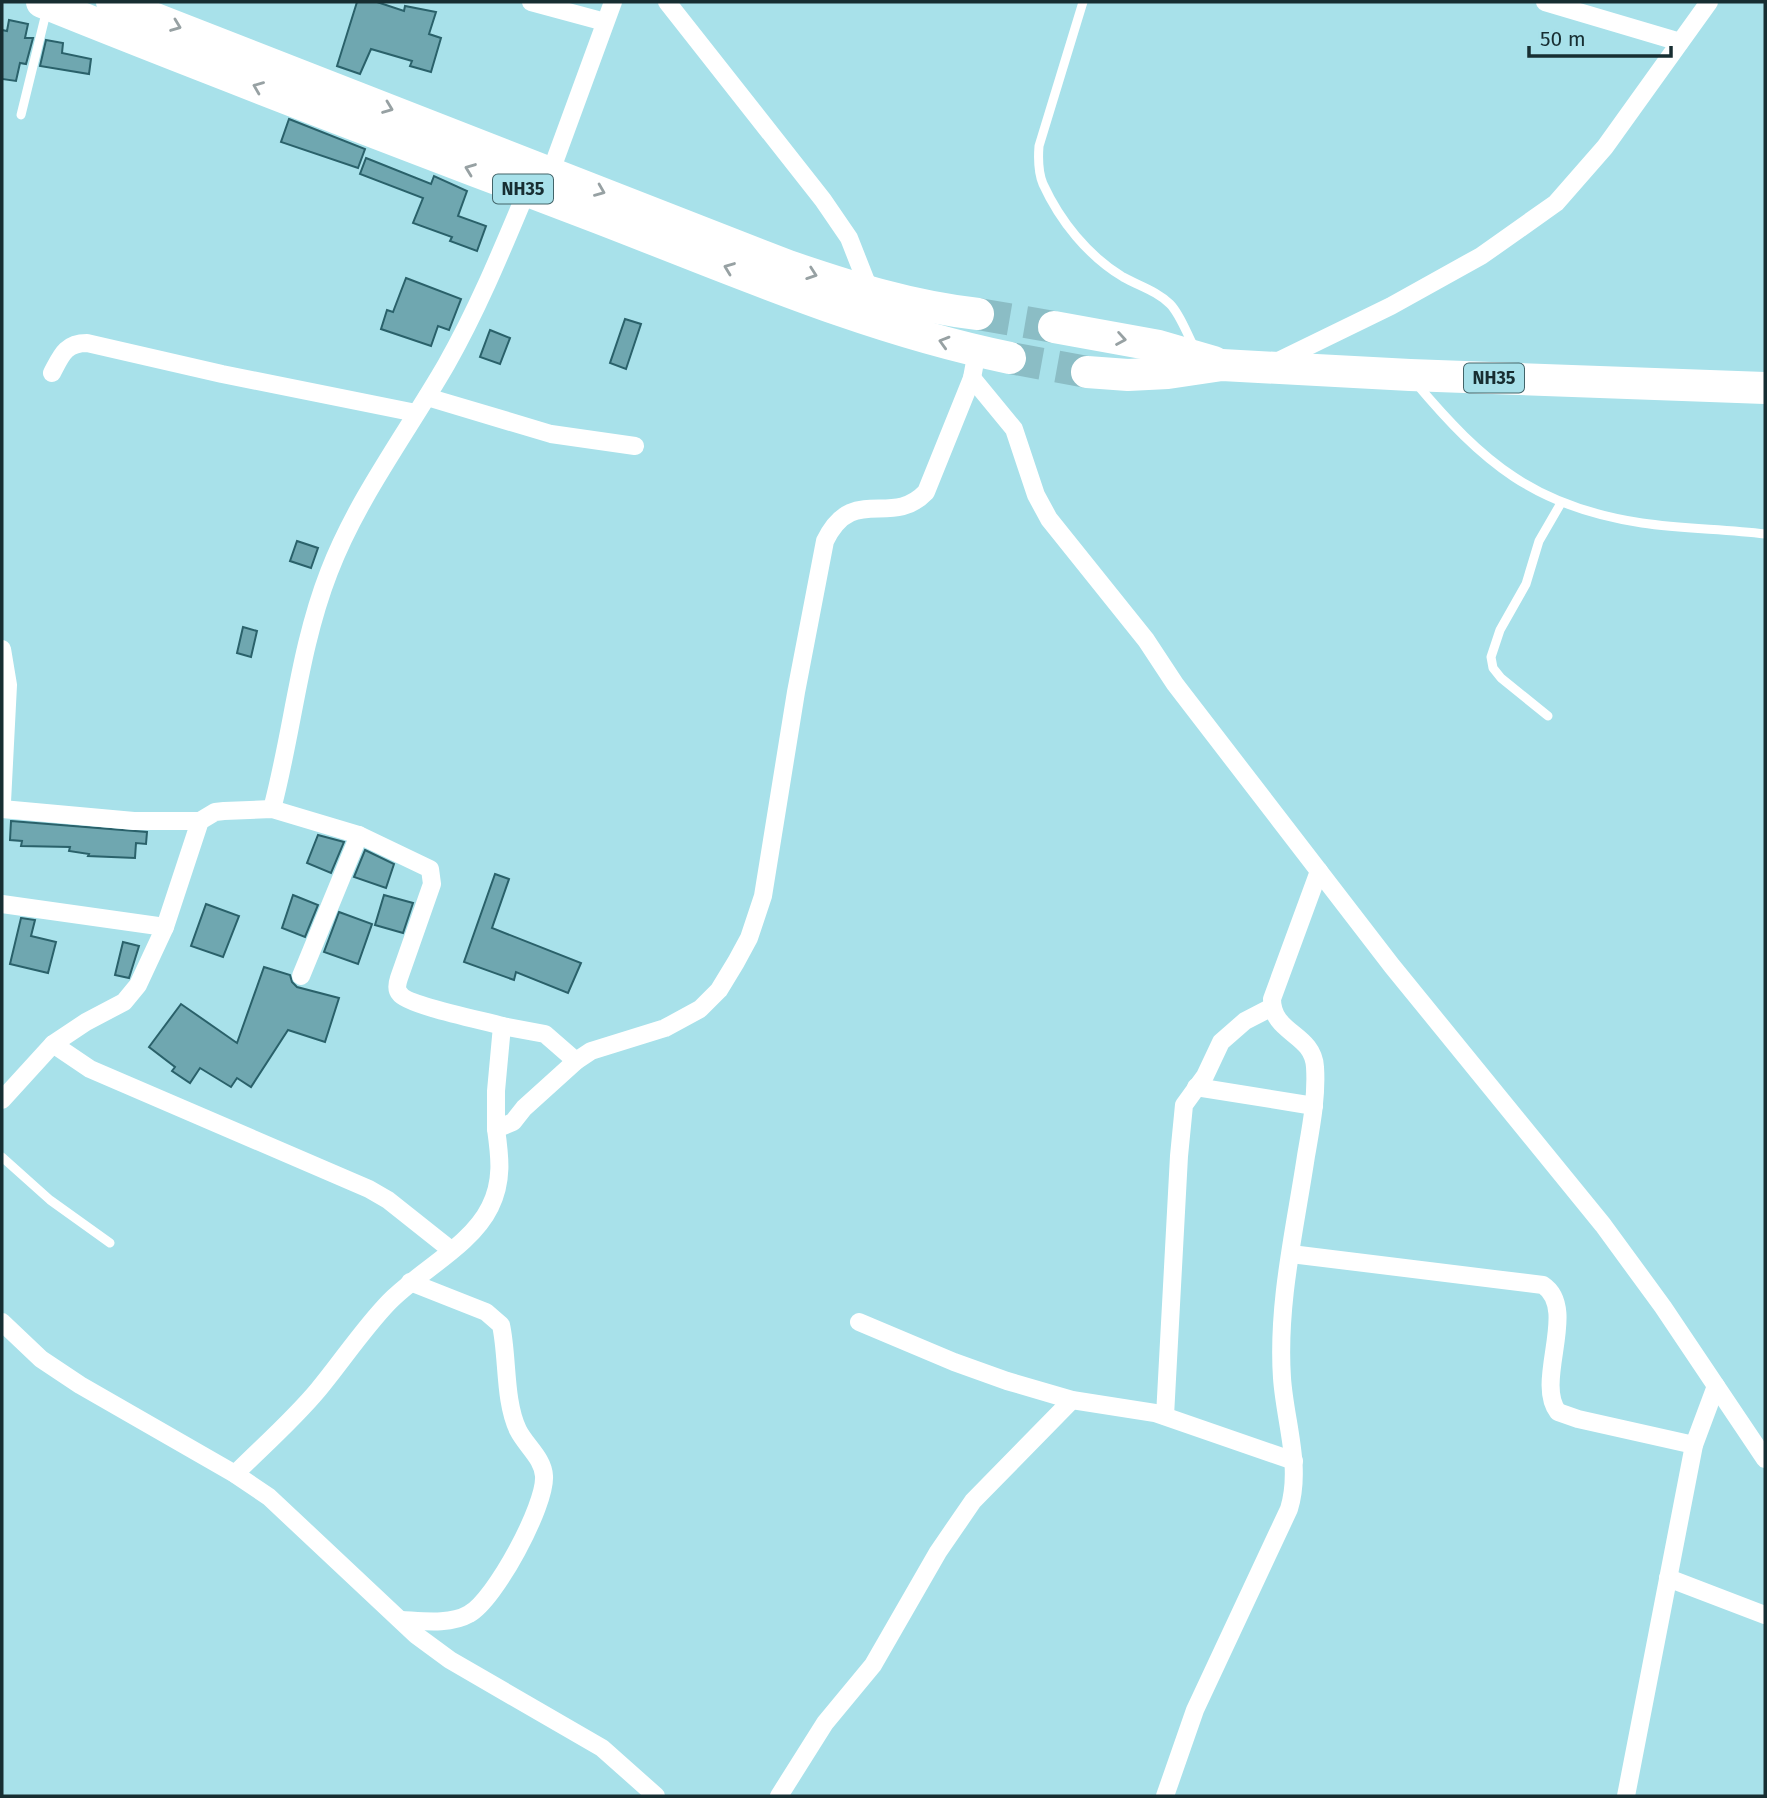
<svg xmlns="http://www.w3.org/2000/svg" width="1767" height="1798" viewBox="0 0 1767 1798" font-family="'Fira Sans',sans-serif">
	<style>
		.building { fill: #6fa7b0; stroke: #2a616a; stroke-width: 2 }
		.lines { fill: none; stroke-linecap: round; stroke-linejoin: round }
		.highway-tunnel { stroke: #8bbdc5; stroke-width: 32; stroke-dasharray: 32 16; stroke-linecap: butt }
		.lane { stroke: #fff; stroke-width: 9 }
		.street { stroke: #fff; stroke-width: 18 }
		.highway { stroke: #fff; stroke-width: 32 }
		.oneway { stroke: #97a1a3 }
		.labels { text-anchor: middle; dominant-baseline: central; stroke-width: 7; stroke-linejoin: round; paint-order: stroke }
		.shield { fill: #a8e1ea; stroke: #426469; stroke-width: 2 }
		.shield-label { font-size: 18px; font-weight: bold; fill: #172e32 }
	</style>
	<rect width="100%" height="100%" fill="#a8e1ea"/>
	<g class="building">
		<path d="M357,2H377L404,11L405,6L436,12L429,34L441,38L431,72L410,66L412,61L371,49L360,74L337,66Z"/>
		<path d="M9,20L28,24L25,38H33L26,64L20,63L16,81L2,79V30L7,31Z"/>
		<path d="M46,40L63,43L62,53L91,59L89,74L40,66Z"/>
		<path d="M289,119L365,149L358,168L281,142Z"/>
		<path d="M366,158L431,184L434,176L467,191L458,216L486,226L477,251L450,241L452,237L413,223L423,198L360,174Z"/>
		<path d="M406,278L461,299L449,330L438,326L431,346L381,329L387,310L393,312Z"/>
		<path d="M625,319L641,324L626,369L610,363Z"/>
		<path d="M490,330L510,338L500,364L480,357Z"/>
		<path d="M297,541L318,548L311,568L290,561Z"/>
		<path d="M243,627L257,631L251,657L237,653Z"/>
		<path d="M11,821L147,832L146,844L136,843L135,858L88,856L89,854L69,851L70,847L21,846L22,841L10,840Z"/>
		<path d="M318,835L344,842L331,873L307,863Z"/>
		<path d="M365,850L394,864L386,888L354,877Z"/>
		<path d="M495,874L509,879L492,928L581,963L568,993L516,972L514,980L464,962Z"/>
		<path d="M293,895L318,905L305,937L282,928Z"/>
		<path d="M384,895L413,903L403,933L375,925Z"/>
		<path d="M206,904L239,916L223,957L191,946Z"/>
		<path d="M339,912L372,924L358,964L324,952Z"/>
		<path d="M21,918L35,920L31,936L56,942L48,973L10,964Z"/>
		<path d="M123,942L139,946L129,978L115,975Z"/>
		<path d="M264,967L290,975L292,982L297,987L339,998L325,1042L288,1030L251,1087L237,1078L231,1087L200,1068L190,1083L172,1071L175,1067L149,1047L181,1004L237,1043Z"/>
	</g>
	<g class="lines">
		<g class="highway-tunnel">
			<path d="M978,314L1054,327"/>
			<path d="M1010,358L1087,372"/>
		</g>
		<g class="lane">
			<path d="M1083,2L1039,146C1038,159 1038,172 1043,184C1060,221 1088,256 1123,277C1139,286 1157,291 1170,304C1180,314 1187,334 1194,347"/>
			<path d="M21,115L47,9"/>
			<path d="M1415,382C1483,463 1535,507 1642,523C1683,529 1724,529 1765,534"/>
			<path d="M1548,716L1501,678L1493,668L1491,657L1500,630L1526,584L1539,541L1561,503"/>
			<path d="M2,1157L50,1200L110,1243"/>
		</g>
		<g class="street">
			<path d="M531,2L605,22"/>
			<path d="M667,2L823,200L849,238L871,294"/>
			<path d="M1545,2L1680,42"/>
			<path d="M551,171L613,2"/>
			<path d="M1274,363L1391,306L1481,256L1556,203L1605,147L1709,2"/>
			<path d="M52,373C61,356 65,343 87,343L222,374L416,413"/>
			<path d="M972,378L1014,429L1036,495L1049,519L1146,640L1175,684L1392,966L1603,1225L1663,1307L1765,1459"/>
			<path d="M427,397L551,434L635,446"/>
			<path d="M2,649L8,685L2,802"/>
			<path d="M2,809L134,821H200"/>
			<path d="M272,809C293,730 299,649 329,572C357,499 406,434 446,365C479,307 504,245 530,183"/>
			<path d="M2,904L165,927"/>
			<path d="M301,976L359,835"/>
			<path d="M502,1026L545,1034L576,1061"/>
			<path d="M53,1044L90,1069L369,1189L388,1200L451,1250"/>
			<path d="M1196,1087L1314,1106"/>
			<path d="M2,1100L53,1044L86,1022L124,1002L138,985L165,927L200,821L215,812L224,811L272,809L359,835L430,869L432,884L399,978C397,984 396,990 400,994C407,1005 485,1021 502,1026L496,1091V1129"/>
			<path d="M1291,1254L1543,1285C1579,1309 1534,1381 1558,1412L1578,1419L1694,1445"/>
			<path d="M2,1322L41,1359L80,1385L235,1474L269,1497L416,1635L450,1660L602,1748L656,1796"/>
			<path d="M859,1322L954,1362L1007,1381L1072,1400L1155,1413L1294,1461"/>
			<path d="M1165,1416L1179,1156L1184,1105L1205,1076L1221,1042L1245,1021L1272,1007"/>
			<path d="M235,1474C263,1446 293,1420 318,1390C342,1361 363,1329 389,1302C419,1271 471,1246 490,1207C503,1181 500,1157 496,1129L513,1122L524,1108L576,1061L591,1051L665,1028L700,1009L719,990L736,962L749,938L763,896L796,692L825,541C853,483 891,529 926,492L972,378L977,351"/>
			<path d="M1668,1578L1765,1615"/>
			<path d="M401,1620C422,1621 450,1625 469,1614C495,1600 546,1505 544,1476C543,1458 526,1446 518,1430C504,1401 508,1357 501,1325L486,1312L410,1282"/>
			<path d="M779,1796L825,1723L873,1665L938,1552L973,1501L1072,1400"/>
			<path d="M1165,1796L1195,1710L1289,1509C1302,1466 1285,1422 1282,1378C1277,1304 1295,1229 1306,1156C1311,1127 1317,1097 1315,1067C1313,1033 1272,1034 1272,999L1319,871"/>
			<path d="M1626,1796L1694,1445L1716,1386"/>
		</g>
		<g class="highway">
			<path d="M42,2C227,77 413,147 599,218C734,270 868,329 1010,358"/>
			<path d="M112,2L788,266C853,288 909,306 978,314"/>
			<path d="M1054,327L1159,346L1214,362"/>
			<path d="M1087,372L1128,375L1168,373L1222,365L1410,375L1765,388"/>
		</g>
	</g>
	<defs><path id="oneway-chevron" d="M-2-3.5L2.5 0L-2 3.5" fill="none" stroke-width="1.6" stroke-linecap="round" stroke-linejoin="round" transform="scale(1.75)"/></defs>
	<g class="oneway">
		<use href="#oneway-chevron" transform="translate(176 26) rotate(21)"/>
		<use href="#oneway-chevron" transform="translate(258 87) rotate(-158)"/>
		<use href="#oneway-chevron" transform="translate(388 108) rotate(21)"/>
		<use href="#oneway-chevron" transform="translate(470 169) rotate(-159)"/>
		<use href="#oneway-chevron" transform="translate(600 191) rotate(22)"/>
		<use href="#oneway-chevron" transform="translate(729 268) rotate(-159)"/>
		<use href="#oneway-chevron" transform="translate(812 274) rotate(19)"/>
		<use href="#oneway-chevron" transform="translate(1121 339) rotate(10)"/>
		<use href="#oneway-chevron" transform="translate(944 342) rotate(-164)"/>
	</g>
	<g class="labels">
		<g class="shield">
			<rect x="493" y="174.5" width="60" height="29" rx="5"/>
			<rect x="1464" y="363.5" width="60" height="29" rx="5"/>
		</g>
		<g class="shield-label">
			<text x="523" y="189">NH35</text>
			<text x="1494" y="378">NH35</text>
		</g>
	</g>
	<rect width="1767" height="1798" fill="none" stroke="#172e32" stroke-width="7"/>
	<path d="M1529 46v10h142v-10" fill="none" stroke="#172e32" stroke-width="3.5"/>
	<text x="1540" y="46" font-size="21" fill="#172e32" stroke="#a8e1ea" stroke-width="5" paint-order="stroke">50 m</text>
</svg>
